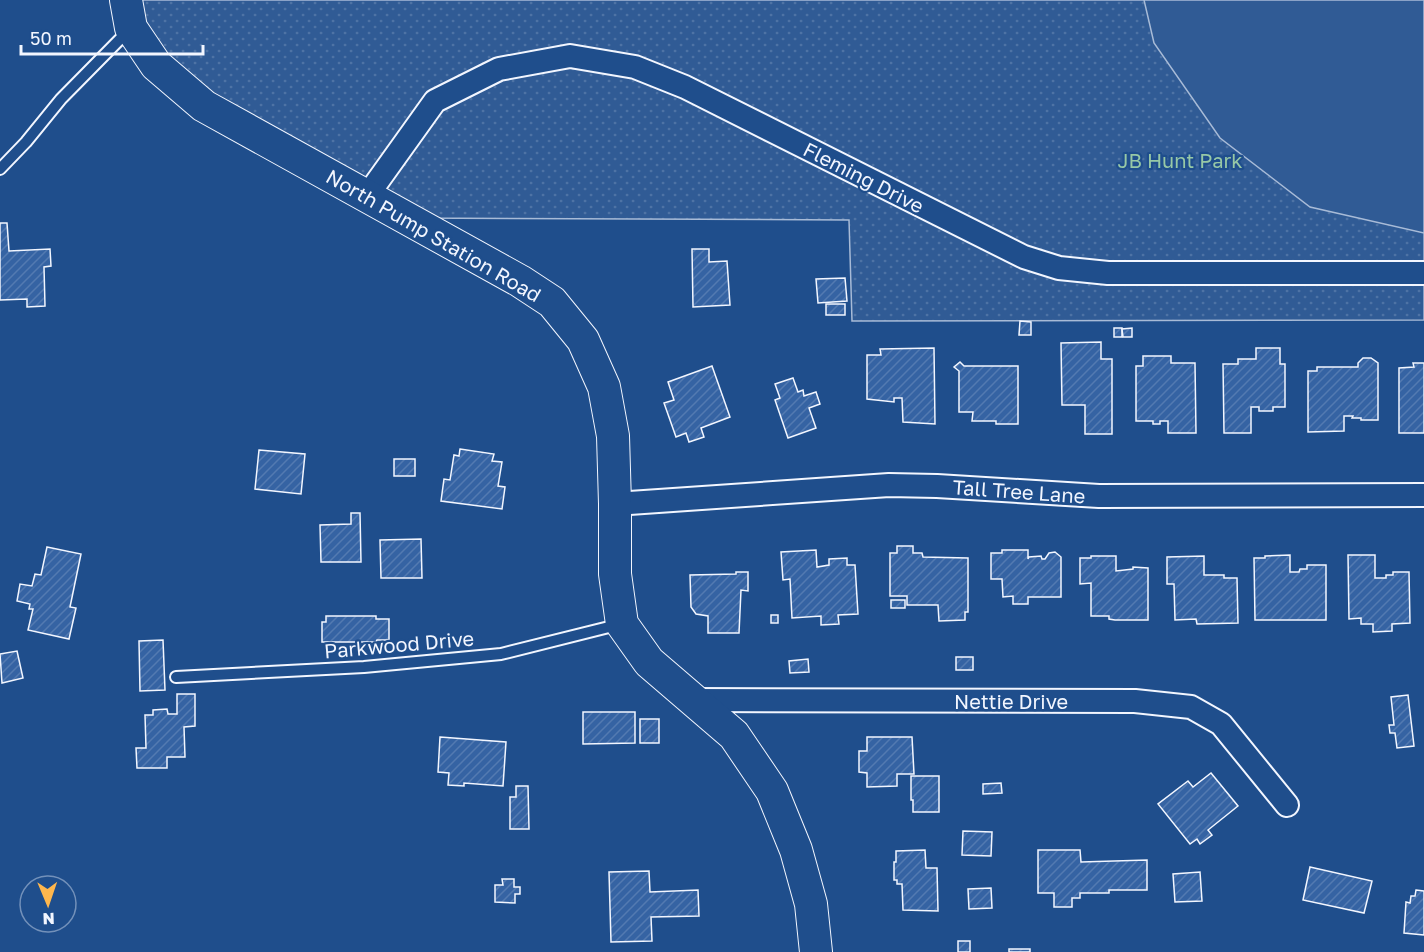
<svg xmlns="http://www.w3.org/2000/svg" width="1424" height="952" viewBox="0 0 1424 952" font-family="'Golos Text',sans-serif">
	<style>
		.park { fill: url(#park-dots); stroke: #a8bbd7; stroke-width: 1.5 }
		.pitch { fill: #305b95; stroke: #a8bbd7; stroke-width: 1.5 }
		.building { fill: url(#building-hatch); stroke: #f2f6ff; stroke-width: 1.5 }
		.lines { fill: none; stroke-linecap: round; stroke-linejoin: round }
		.lane-casing { stroke: #f2f6ff; stroke-width: 14 }
		.street-casing { stroke: #f2f6ff; stroke-width: 26 }
		.secondary-casing { stroke: #f2f6ff; stroke-width: 34 }
		.lane { stroke: #1f4e8c; stroke-width: 10 }
		.street { stroke: #1f4e8c; stroke-width: 22 }
		.secondary { stroke: #1f4e8c; stroke-width: 32 }
		.labels { text-anchor: middle; dominant-baseline: central; stroke-width: 4.5; stroke-linejoin: round; paint-order: stroke }
		.park-label { font-size: 20px; fill: #97c8a6; stroke: #1f4e8c }
		.street-label { font-size: 20px; fill: #f2f6ff; stroke: #1f4e8c }
	</style>
	<defs>
		<pattern id="park-dots" width="8" height="8" patternUnits="userSpaceOnUse" patternTransform="scale(1.5)"><rect width="8" height="8" fill="#305b95"/><path d="M2 2h.1M6 6h.1" fill="none" stroke="#4e73a5" stroke-width="1.8" stroke-linecap="round"/></pattern>
		<pattern id="building-hatch" width="6" height="6" patternUnits="userSpaceOnUse" patternTransform="scale(1.5)"><rect width="6" height="6" fill="#3563a3"/><path d="M-1 1l2-2M0 6l6-6M5 7l2-2" fill="none" stroke="#537ab1"/></pattern>
	</defs>
	<rect width="100%" height="100%" fill="#1f4e8c"/>
	<path class="park" d="M126,0H1424V320L852,321L849,220L408,218L204,106Z"/>
	<path class="pitch" d="M1144,0H1424V233L1310,207L1220,138L1154,43Z"/>
	<g class="building">
		<path d="M0,223H7L9,251L50,249L51,266L44,267L45,306L27,307V299L0,300Z"/>
		<path d="M692,249H709V262L727,261L730,305L693,307Z"/>
		<path d="M845,278L847,301L818,303L816,279Z"/>
		<rect x="826" y="304" width="19" height="11"/>
		<path d="M1020,321L1031,322V335H1019Z"/>
		<rect x="1114" y="328" width="8" height="9"/>
		<path d="M1132,328V337H1123L1122,329Z"/>
		<path d="M1101,342V359H1112V434H1085V405H1062L1061,343Z"/>
		<path d="M934,348L935,424L903,422L902,398H894V402L867,399V355H881L880,349Z"/>
		<path d="M1256,348H1280V364H1285V407H1273V411H1259V407H1251V433H1224L1223,364H1238V359H1256Z"/>
		<path d="M1143,356H1171V363H1195L1196,433H1168V421H1160V424H1153V421H1136V366H1143Z"/>
		<path d="M1363,358H1371L1378,363V420H1361V418H1352L1353,416H1344V431L1308,432V371H1317V367H1358V363Z"/>
		<path d="M960,362L964,366H1018V424H996V421H972L973,412H959V371L954,367Z"/>
		<path d="M1413,363H1424V433H1399V368L1414,367Z"/>
		<path d="M712,366L730,417L701,428L704,437L689,442L686,433L676,437L664,403L674,400L668,382Z"/>
		<path d="M793,378L798,392L803,390L804,396L816,392L820,404L809,408L816,428L788,438L775,400L780,398L775,384Z"/>
		<path d="M460,449L494,454L492,461L502,462L498,486L505,487L502,509L441,501L444,479L450,480L454,455L459,456Z"/>
		<path d="M259,450L305,454L301,494L255,489Z"/>
		<rect x="394" y="459" width="21" height="17"/>
		<path d="M351,513H360L361,562H321L320,525L351,524Z"/>
		<path d="M421,539L422,578H381L380,540Z"/>
		<path d="M897,546H913V553H922L923,557L968,558V612H965V620L939,621L938,605H907V596H890V553H897Z"/>
		<path d="M47,547L81,554L70,607L76,608L69,639L28,630L33,609H29L30,604L17,601L20,584L32,586L35,574L41,575Z"/>
		<path d="M816,550L817,567L829,565V559L847,558V565H855L858,614L838,615L839,624L821,625V616L792,618L790,579L783,580L781,552Z"/>
		<path d="M1002,550H1028V559L1029,557L1041,556L1042,559H1045L1049,553L1055,552L1061,557V597H1028V604H1013V596L1003,597L1002,579H991V553H1002Z"/>
		<path d="M1290,555V572H1299L1300,569H1307V565H1326V620H1255L1254,558H1265V556Z"/>
		<path d="M1348,555H1375V578H1386V575H1393V572H1409L1410,623L1392,624V631L1373,632V624H1361V618L1349,619Z"/>
		<path d="M1091,556H1116V571L1133,569V567L1148,568V620H1115L1109,619V616H1091V583L1080,584V558H1091Z"/>
		<path d="M1204,556V575H1224V578H1237L1238,623L1197,624L1196,619L1175,620L1174,584H1167V557Z"/>
		<path d="M736,572H748V591L741,590L739,633H708V616L696,614L691,607L690,575L736,574Z"/>
		<rect x="891" y="600" width="14" height="8"/>
		<rect x="771" y="615" width="7" height="8"/>
		<path d="M326,616H376V619H389V640H377L376,642H322V622H326Z"/>
		<path d="M163,640L165,690L140,691L139,641Z"/>
		<path d="M17,651L23,678L2,683L0,654Z"/>
		<rect x="956" y="657" width="17" height="13"/>
		<path d="M808,659L809,672L790,673L789,661Z"/>
		<path d="M177,694H195V726L184,727L185,757H167V768H137L136,748H146L145,715H153V710L167,709L168,714H177Z"/>
		<path d="M1408,695L1414,746L1397,748L1395,733H1390L1389,725H1394L1391,697Z"/>
		<path d="M583,712H635V743L583,744Z"/>
		<rect x="640" y="719" width="19" height="24"/>
		<path d="M440,737L506,742L503,786L464,783V786L448,785L449,773L438,772Z"/>
		<path d="M867,737H912L914,774H897V786L867,787V773L859,772V751H867Z"/>
		<path d="M1211,773L1238,806L1208,830L1212,835L1200,844L1197,839L1190,844L1158,804L1188,781L1193,787Z"/>
		<path d="M911,776H939V812H913V800H911Z"/>
		<path d="M1001,783L1002,793L983,794V784Z"/>
		<path d="M516,786H528L529,829H510V797H516Z"/>
		<path d="M963,831L992,832L991,856L962,855Z"/>
		<path d="M925,850L926,868H937L938,911L903,910L902,884H897V880H894V862H896V851Z"/>
		<path d="M1038,850H1080L1081,862L1147,860V890H1109V893H1080V898H1072V907H1054V893H1038Z"/>
		<path d="M1310,867L1372,881L1364,913L1303,900Z"/>
		<path d="M649,871L650,892L698,890L699,916L651,917L652,941L611,942L609,872Z"/>
		<path d="M1200,872L1202,901L1175,902L1173,874Z"/>
		<path d="M502,879H514V887H520V894H515V903L495,902V885H503Z"/>
		<path d="M991,888L992,908L969,909L968,889Z"/>
		<path d="M1416,890L1424,891V935L1404,933L1406,902L1410,903L1411,896H1415Z"/>
		<rect x="958" y="941" width="12" height="11"/>
		<rect x="1009" y="949" width="21" height="3"/>
	</g>
	<g class="lines">
		<g class="lane-casing">
			<g id="lane">
				<path d="M0,169L26,142L61,99L129,30"/>
				<path d="M176,677L364,667L501,654L621,624"/>
			</g>
		</g>
		<g class="street-casing">
			<g id="street">
				<path d="M367,196L435,101L499,69L570,56L635,67L685,87L1024,257L1059,268L1108,273H1424"/>
				<path d="M615,504L889,485L937,486L1099,496L1424,495"/>
				<path d="M693,700L1135,701L1191,707L1221,724L1287,805"/>
			</g>
		</g>
		<g class="secondary-casing">
			<path id="secondary" d="M126,0L131,28L156,65L204,106L520,281L552,302L583,340L604,387L613,436L615,504V574L622,624L649,662L734,735L772,791L796,850L811,904L816,952"/>
		</g>
		<use href="#lane" class="lane"/>
		<use href="#street" class="street"/>
		<use href="#secondary" class="secondary"/>
	</g>
	<g class="labels">
		<g class="park-label">
			<text x="1180" y="160">JB Hunt Park</text>
		</g>
		<g class="street-label">
			<text transform="translate(864 177) rotate(27)">Fleming Drive</text>
			<text transform="translate(434 235) rotate(30)">North Pump Station Road</text>
			<text transform="translate(1019 491) rotate(4)">Tall Tree Lane</text>
			<text transform="translate(399 644) rotate(-5)">Parkwood Drive</text>
			<text x="1011" y="701">Nettie Drive</text>
		</g>
	</g>
	<g transform="translate(48 904) rotate(178)"><circle r="28" fill="#1f4e8c" stroke="#7391ba" stroke-width="1.5"/>
	<path d="M0-4.5L10 22L0 15L-10 22Z" fill="#ffb74d"/>
	<text y="-9" font-size="16" font-weight="bold" text-anchor="middle" fill="#f2f6ff">N</text>
	</g>
	<path d="M21 45v9h182v-9" fill="none" stroke="#f2f6ff" stroke-width="3"/>
	<text x="30" y="45" font-size="18" fill="#f2f6ff" stroke="#1f4e8c" stroke-width="4.5" paint-order="stroke">50 m</text>
</svg>
